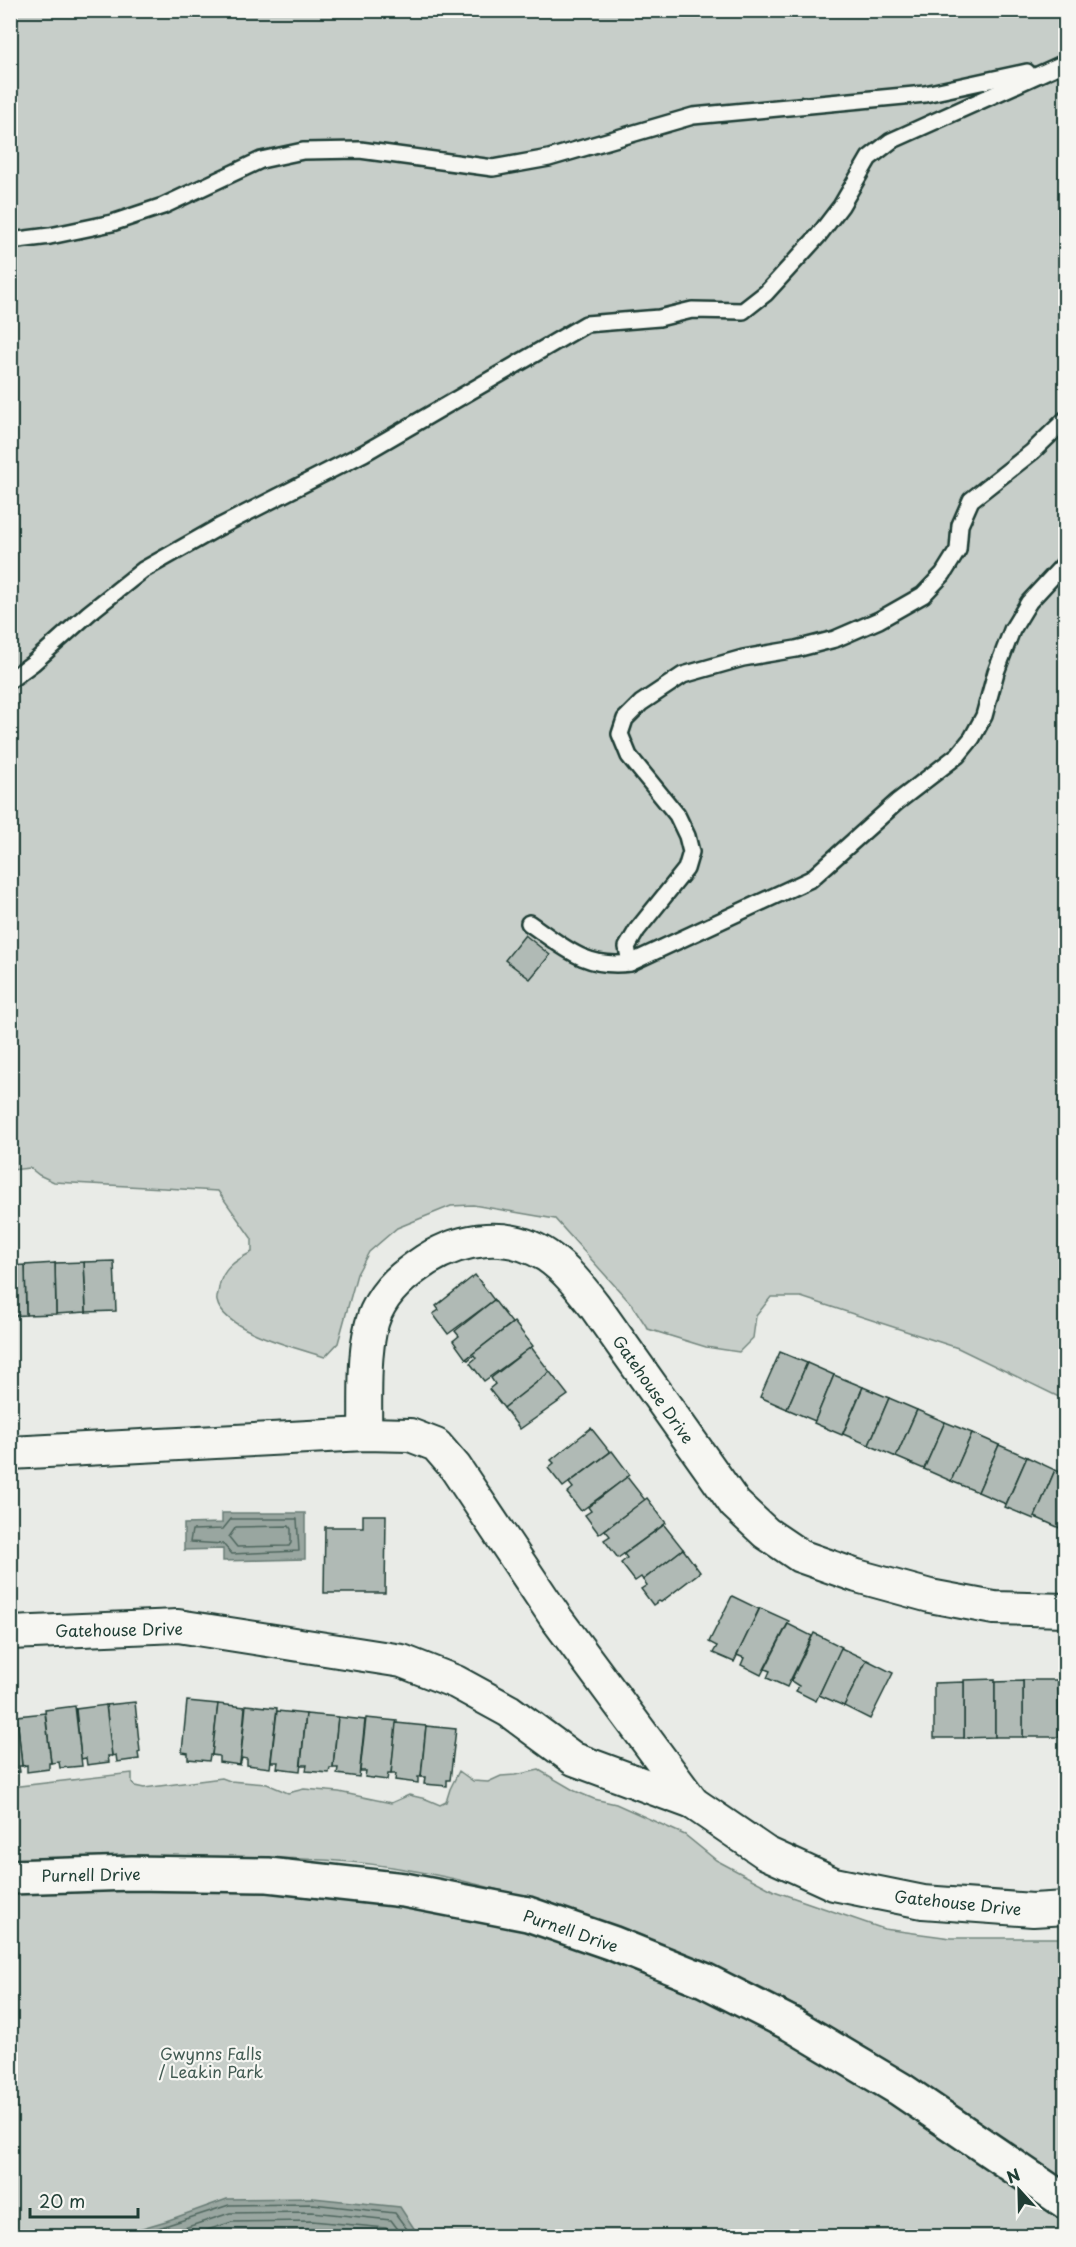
<svg xmlns="http://www.w3.org/2000/svg" width="1076" height="2247" viewBox="0 0 1076 2247" font-family="'Playpen Sans',sans-serif">
	<style>
		.green { fill: #c7cec9; stroke: #73867e; stroke-width: 1.5 }
		.water { fill: #99a6a0; stroke: #687c75; stroke-width: 1.5 }
		.lines { fill: none; stroke-linecap: round; stroke-linejoin: round }
		.shore { stroke: #50675f; stroke-width: 1.5 }
		.building { fill: #b0bab5; stroke: #1f3d34; stroke-width: 1.5 }
		.service-casing { stroke: #1f3d34; stroke-width: 20 }
		.minor-casing { stroke: #1f3d34; stroke-width: 36 }
		.tertiary-casing { stroke: #1f3d34; stroke-width: 38 }
		.service { stroke: #f6f6f2; stroke-width: 15 }
		.minor { stroke: #f6f6f2; stroke-width: 32 }
		.tertiary { stroke: #f6f6f2; stroke-width: 33 }
		.labels { text-anchor: middle; dominant-baseline: central; stroke-width: 4.5; stroke-linejoin: round; paint-order: stroke }
		.street-label { font-size: 16px; fill: #1f3d34; stroke: #f6f6f2 }
		.park-label { font-size: 16px; fill: #415a52; stroke: #f6f6f2 }
	</style>
	<rect width="100%" height="100%" fill="#e9ebe7"/>
	<filter id="ink" filterUnits="userSpaceOnUse"><feTurbulence type="fractalNoise" baseFrequency=".0167" numOctaves="2"/><feDisplacementMap in="SourceGraphic" scale="12" xChannelSelector="R" yChannelSelector="G"/><feConvolveMatrix kernelMatrix="1 2 1 2 8 2 1 2 1" color-interpolation-filters="sRGB"/></filter>
	<g filter="url(#ink)">
		<g class="green">
			<path d="M10,11H1065V1400L958,1348L801,1297H771L756,1316L753,1338L739,1352L706,1347L648,1329L633,1306L555,1219L473,1205L451,1206L397,1228L369,1252L357,1274L338,1343L325,1357C300,1349 223,1331 217,1301C216,1297 219,1291 219,1287C222,1269 236,1260 252,1252V1239L218,1191L54,1182L39,1175L30,1168L11,1170Z"/>
			<path d="M539,1770L575,1791L594,1799L616,1804L685,1835L716,1860L774,1891L884,1929L951,1938H1065V2184C979,2125 894,2064 804,2011C758,1984 709,1964 660,1944C573,1910 484,1881 392,1867C329,1857 262,1858 198,1858C136,1858 73,1857 11,1861V1787L132,1773V1783L135,1786L144,1788L222,1778L230,1781L267,1784L288,1793L304,1789L339,1792L391,1803L409,1795L426,1799L440,1805L446,1802L450,1789L459,1771L473,1781L488,1782L501,1776L515,1775Z"/>
			<path d="M185,1886L377,1898L588,1946L745,2011L874,2087L1065,2223V2236H11L10,1892Z"/>
		</g>
		<g class="water">
			<path d="M222,1513H305V1559L223,1561V1549L184,1550V1524L222,1523Z"/>
			<path d="M313,2198L400,2207L419,2236H105H115L166,2221L227,2199Z"/>
		</g>
		<g class="lines">
			<g class="shore">
				<path d="M231,1519H297L299,1551L232,1554L223,1544L190,1542L192,1530L223,1529Z"/>
				<path d="M289,1526L291,1529V1543L289,1546L237,1547L229,1537L236,1527Z"/>
				<path d="M134,2236L229,2205L313,2204L395,2213L412,2236"/>
				<path d="M160,2236L230,2213L312,2212L391,2220L403,2236"/>
				<path d="M189,2236L232,2222L312,2221L386,2228L392,2236"/>
			</g>
		</g>
		<g class="building">
			<path d="M525,935L550,955L530,979L505,960Z"/>
			<path d="M114,1261L116,1311L86,1312L84,1262Z"/>
			<path d="M84,1262L86,1312L56,1314L55,1263Z"/>
			<path d="M55,1263L56,1314L26,1315L25,1265Z"/>
			<path d="M25,1265L26,1315L10,1316V1266Z"/>
			<path d="M475,1275L494,1300L448,1334L433,1314L439,1310L436,1306Z"/>
			<path d="M494,1300L512,1323L466,1359L453,1341L459,1336L455,1331Z"/>
			<path d="M514,1322L533,1346L484,1381L470,1363L476,1358L474,1355L468,1360L466,1359Z"/>
			<path d="M531,1347L550,1372L504,1408L489,1389L495,1384L491,1378Z"/>
			<path d="M780,1352L807,1363L787,1409L760,1397Z"/>
			<path d="M807,1363L834,1375L815,1421L787,1409Z"/>
			<path d="M550,1372L568,1395L520,1429L504,1408Z"/>
			<path d="M834,1375L863,1387L842,1435L814,1423Z"/>
			<path d="M863,1387L889,1398L869,1445L843,1434Z"/>
			<path d="M889,1398L917,1410L896,1457L869,1445Z"/>
			<path d="M917,1410L945,1422L924,1469L896,1457Z"/>
			<path d="M945,1422L972,1433L951,1481L924,1469Z"/>
			<path d="M591,1428L610,1452L563,1487L548,1468L554,1463L551,1460Z"/>
			<path d="M972,1433L999,1445L978,1492L951,1481Z"/>
			<path d="M999,1445L1027,1457L1006,1504L978,1492Z"/>
			<path d="M612,1451L630,1475L581,1511L567,1493L573,1488L569,1483Z"/>
			<path d="M1027,1457L1055,1470L1034,1519L1005,1507Z"/>
			<path d="M1055,1470L1066,1474V1521L1062,1529L1035,1517Z"/>
			<path d="M627,1477L645,1500L599,1534L585,1515L591,1511L588,1507Z"/>
			<path d="M647,1498L666,1523L618,1558L604,1540L610,1536L605,1530Z"/>
			<path d="M363,1515H386L385,1593H324L325,1527H363Z"/>
			<path d="M664,1525L683,1549L643,1580L641,1577L635,1581L621,1563L627,1558L624,1554Z"/>
			<path d="M683,1549L700,1572L661,1602L659,1601L653,1605L641,1589L647,1585L643,1580Z"/>
			<path d="M732,1596L759,1609L734,1662L713,1653L717,1646L709,1642Z"/>
			<path d="M760,1608L789,1621L761,1675L741,1665L744,1658L737,1655Z"/>
			<path d="M788,1624L812,1636L787,1687L767,1678L770,1671L765,1669Z"/>
			<path d="M814,1633L842,1647L816,1701L796,1691L799,1686L791,1681Z"/>
			<path d="M841,1648L867,1660L844,1706L819,1695Z"/>
			<path d="M867,1660L893,1673L870,1719L844,1706Z"/>
			<path d="M995,1679V1737L964,1738V1680Z"/>
			<path d="M1066,1679V1736L1059,1737L1058,1680Z"/>
			<path d="M1023,1680H1058L1059,1737H1023Z"/>
			<path d="M1023,1681V1737H995V1682Z"/>
			<path d="M964,1682V1738H934V1683Z"/>
			<path d="M187,1701L218,1704L212,1755H210L209,1761L188,1759V1753L182,1752Z"/>
			<path d="M135,1702L140,1752L138,1753L139,1759L117,1762L116,1755L112,1756L106,1705Z"/>
			<path d="M218,1704L245,1707L240,1765L219,1762V1756L212,1755Z"/>
			<path d="M106,1705L112,1756H108L109,1762L87,1765L86,1758L81,1759L76,1709Z"/>
			<path d="M246,1705L277,1708L270,1768L247,1765V1759L242,1758L240,1765Z"/>
			<path d="M75,1706L82,1766L60,1768L59,1762L51,1763L45,1710Z"/>
			<path d="M277,1711L306,1714L300,1771L277,1768L278,1762H271Z"/>
			<path d="M45,1713L51,1763H49V1769L27,1772V1765L22,1766L17,1716Z"/>
			<path d="M306,1714L338,1717L333,1768H330L329,1773L306,1771L307,1765H301Z"/>
			<path d="M10,1716H17L22,1766H19L20,1772L10,1773Z"/>
			<path d="M338,1717L365,1720L359,1777L337,1774L338,1768H333Z"/>
			<path d="M366,1718L397,1721L391,1774H388L387,1780L365,1777L366,1771H360Z"/>
			<path d="M396,1723L426,1726L421,1777H418V1783L395,1780L396,1774H391Z"/>
			<path d="M426,1726L456,1729L450,1780H447V1786L424,1784L425,1777H421Z"/>
		</g>
		<g class="lines">
			<g class="service-casing">
				<g id="service">
					<path d="M10,241L50,236L112,223L163,206L261,160L303,151L360,150L493,168L549,158L693,116L925,94L1027,72"/>
					<path d="M10,680L33,663L89,613L143,570L219,527L364,453L586,324L659,318L692,310L743,311L766,293L818,236L841,206L869,158L891,141L1062,64"/>
					<path d="M529,923C564,947 585,969 630,963L811,879L897,802L958,755L972,738L984,716L996,672L1012,630L1029,602L1066,562"/>
					<path d="M630,963L627,947L637,930L686,869L691,852L687,836L677,815L629,756L620,734L625,719L641,703L683,675L743,658L796,649L835,639L879,620L923,595L943,574L958,550L960,525L971,500L1032,452L1066,419"/>
				</g>
			</g>
			<g class="minor-casing">
				<g id="minor">
					<path d="M365,1434C366,1399 362,1343 376,1312C387,1288 405,1274 426,1260C463,1237 509,1231 547,1256C566,1269 580,1287 594,1305L735,1504L766,1533L800,1556L857,1576L930,1596L994,1608L1066,1610"/>
					<path d="M10,1453L365,1434L410,1435L436,1445L455,1467L556,1618L693,1803L766,1853L834,1884L923,1902L1033,1910L1066,1908"/>
					<path d="M10,1633L178,1626L402,1661L456,1682L509,1711L574,1759L693,1803"/>
				</g>
			</g>
			<g class="tertiary-casing">
				<path id="tertiary" d="M10,1877L132,1873L268,1875L404,1890L528,1914L612,1943L704,1980L791,2024L900,2089L1066,2202"/>
			</g>
			<use href="#service" class="service"/>
			<use href="#minor" class="minor"/>
			<use href="#tertiary" class="tertiary"/>
		</g>
	</g>
	<g class="labels">
		<g class="street-label">
			<text transform="translate(654 1389) rotate(55)">Gatehouse Drive</text>
			<text transform="translate(119 1629) rotate(-1)">Gatehouse Drive</text>
			<text transform="translate(91 1874) rotate(-1)">Purnell Drive</text>
			<text transform="translate(958 1902) rotate(6)">Gatehouse Drive</text>
			<text transform="translate(571 1930) rotate(19)">Purnell Drive</text>
		</g>
		<g class="park-label">
			<text x="211" y="2053">Gwynns Falls<tspan x="211" dy="18">/ Leakin Park</tspan></text>
		</g>
	</g>
	<rect width="1076" height="2247" fill="none" stroke="#f6f6f2" stroke-width="36"/>
	<rect x="18" y="18" width="1040" height="2211" fill="none" stroke="#1f3d34" stroke-width="2" filter="url(#ink)"/>
	<g transform="translate(1019 2190) rotate(338)" stroke="#f6f6f2" stroke-width="4.5" paint-order="stroke">
	<path d="M0-4.5L10 22L0 15L-10 22Z" fill="#1f3d34"/>
	<text y="-9" font-size="16" font-weight="bold" text-anchor="middle" fill="#1f3d34">N</text>
	</g>
	<path d="M30 2208v9h108v-9" fill="none" stroke="#1f3d34" stroke-width="3"/>
	<text x="39" y="2208" font-size="18" fill="#1f3d34" stroke="#f6f6f2" stroke-width="4.5" paint-order="stroke">20 m</text>
</svg>
